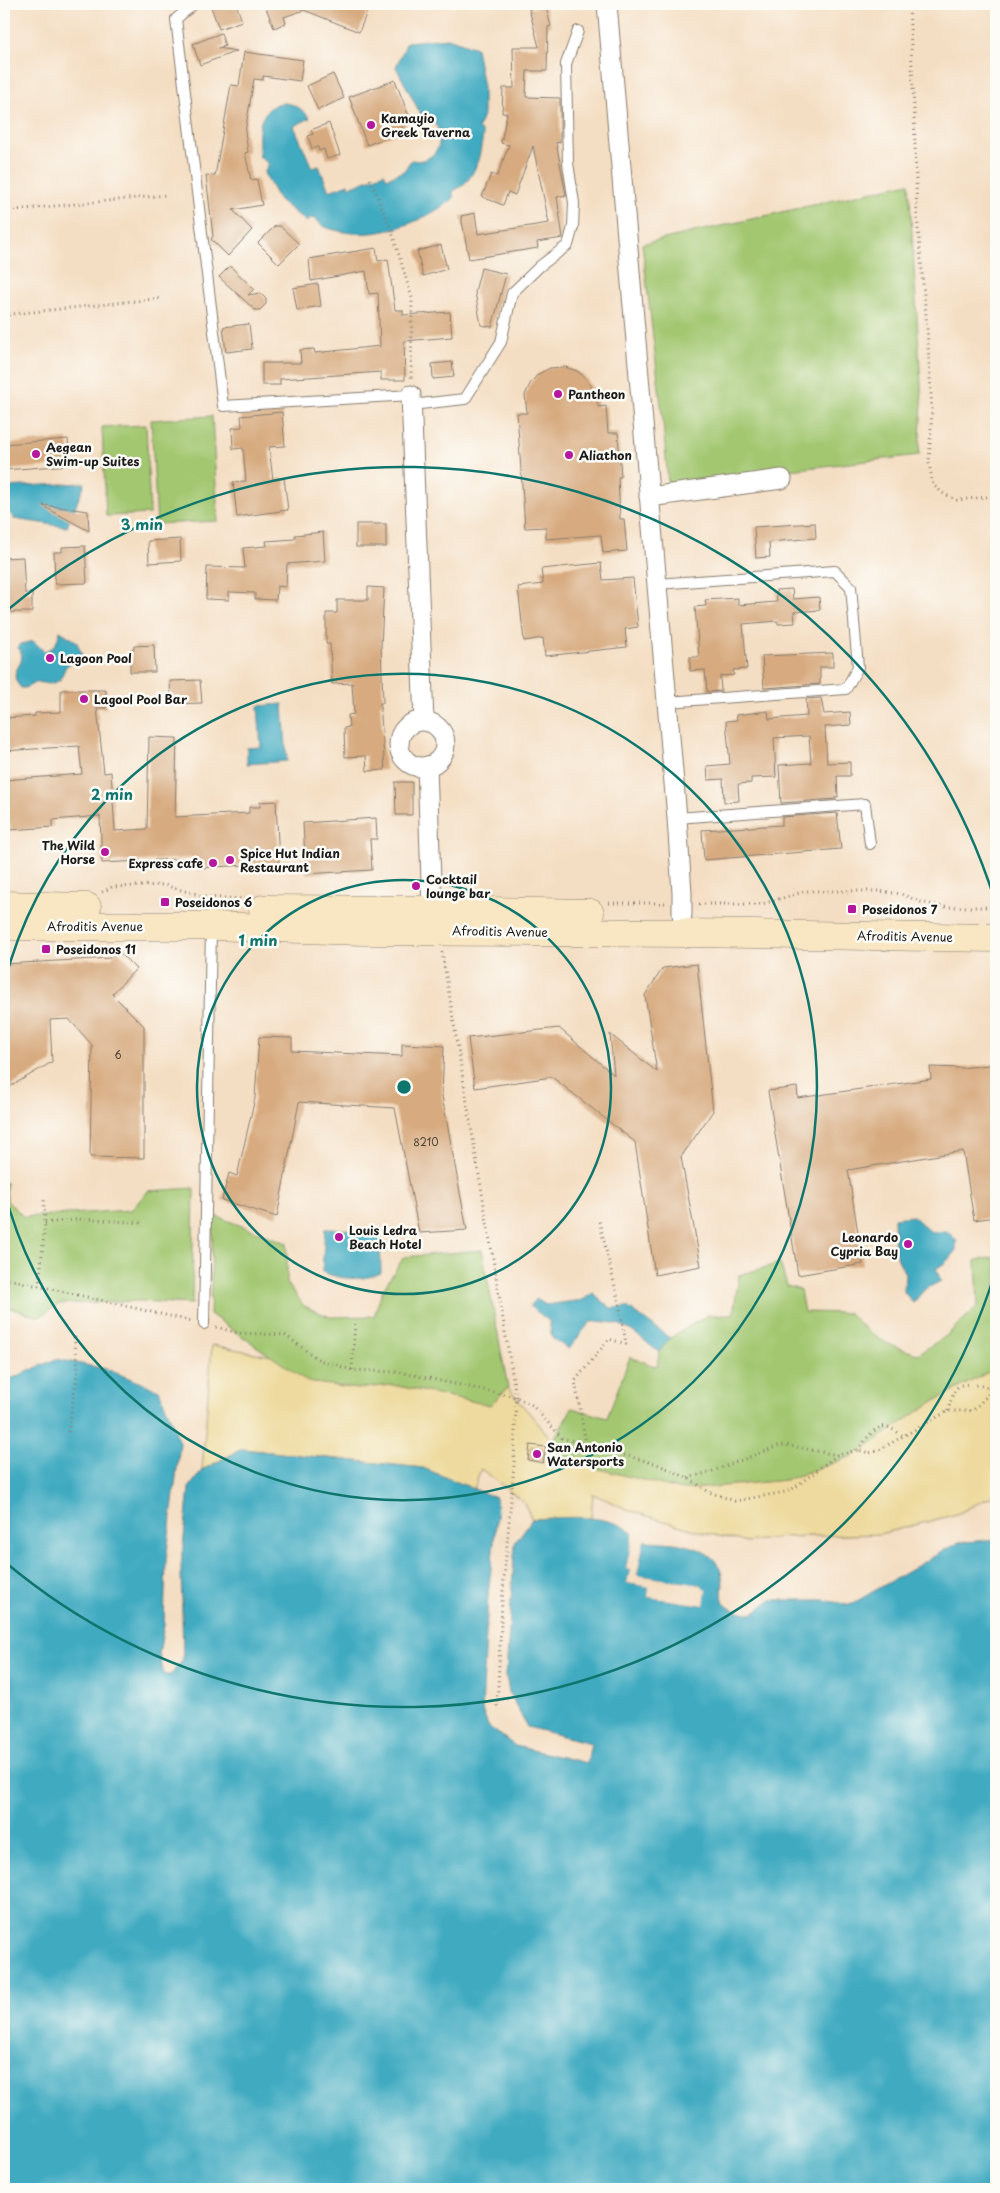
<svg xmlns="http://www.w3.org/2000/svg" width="1000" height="2193" viewBox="0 0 1000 2193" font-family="'Playpen Sans',sans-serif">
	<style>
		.green { fill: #a3c771; stroke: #607246 }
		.sand { fill: #eeda9e; stroke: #857b5d }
		.water { fill: #41aac1; stroke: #2e636e }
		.pier { fill: #f4dec3 }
		.building { fill: #d7aa7f }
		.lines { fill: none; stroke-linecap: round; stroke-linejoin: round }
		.lane-casing { stroke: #887d70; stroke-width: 12 }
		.street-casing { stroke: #887d70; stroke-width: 21 }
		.secondary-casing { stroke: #887d70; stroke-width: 29 }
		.path { stroke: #887d70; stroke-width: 3; stroke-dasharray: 1 4; stroke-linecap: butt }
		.lane { stroke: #fff; stroke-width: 10 }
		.street { stroke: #fff; stroke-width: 19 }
		.secondary { stroke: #f9e7c3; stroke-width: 28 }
		.ring { fill: none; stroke: #0f766e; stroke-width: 2.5 }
		.poi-dot { fill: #b5179e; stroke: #fdfcf7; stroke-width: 2 }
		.labels { text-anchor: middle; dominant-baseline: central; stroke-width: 5; stroke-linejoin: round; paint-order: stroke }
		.number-label { font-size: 10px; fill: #4b4035 }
		.poi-label { font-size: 12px; font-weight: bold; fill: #1c1c1c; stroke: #fdfcf7; text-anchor: start }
		.street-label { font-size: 12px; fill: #1c1c1c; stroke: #fdfcf7 }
		.centre { fill: #0f766e; stroke: #fdfcf7; stroke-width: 2.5 }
		.ring-label { font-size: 15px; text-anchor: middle; font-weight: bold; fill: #0f766e; stroke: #fdfcf7; stroke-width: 5; stroke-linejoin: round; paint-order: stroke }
	</style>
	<rect width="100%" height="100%" fill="#fdfcf7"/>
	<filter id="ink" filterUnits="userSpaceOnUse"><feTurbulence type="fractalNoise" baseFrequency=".02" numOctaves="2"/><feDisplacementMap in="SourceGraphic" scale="10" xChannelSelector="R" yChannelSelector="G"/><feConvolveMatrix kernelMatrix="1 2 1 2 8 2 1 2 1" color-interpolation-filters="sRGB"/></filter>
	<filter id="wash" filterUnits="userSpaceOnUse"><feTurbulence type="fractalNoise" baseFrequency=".0096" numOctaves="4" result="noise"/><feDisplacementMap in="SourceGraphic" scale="20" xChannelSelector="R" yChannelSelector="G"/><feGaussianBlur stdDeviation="1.12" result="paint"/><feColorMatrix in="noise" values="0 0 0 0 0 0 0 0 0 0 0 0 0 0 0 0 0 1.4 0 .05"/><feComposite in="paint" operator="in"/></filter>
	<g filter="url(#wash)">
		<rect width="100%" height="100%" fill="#f4dec3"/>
		<g class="green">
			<path d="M909,183L922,402L919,455L668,484L663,422L642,244Z"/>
			<path d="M212,416L218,521L157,524L151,420Z"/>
			<path d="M146,425L150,514L106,516L102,427Z"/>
			<path d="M4,1182L6,1183L7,1201L24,1217L131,1210L148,1191L194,1188L192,1304L140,1301L59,1304L39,1317L7,1307L4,1302Z"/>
			<path d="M213,1215L287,1243V1283L304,1306L330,1317L374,1316L383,1289L404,1257L482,1250L508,1388L490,1405L392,1385L357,1389L308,1382L210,1314Z"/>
			<path d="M996,1257V1368L931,1403L853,1456L786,1480L682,1490L579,1464L552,1465L553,1441L572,1408L607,1418L630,1357L657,1367L659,1352L670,1338L708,1315H733L739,1275L780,1263L787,1286L800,1290L804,1312L849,1313C873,1338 885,1345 918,1354L946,1336L978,1306L976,1260Z"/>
		</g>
		<path class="sand" d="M212,1345L271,1356L308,1382L357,1389L392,1385L490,1405L508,1388L553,1441L552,1465L579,1464L682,1490L786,1480L853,1456L931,1403L996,1368V1494L957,1514L880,1534L784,1537L747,1542L704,1533L631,1511L593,1494L591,1518L532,1519L523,1501L481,1469L474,1489L423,1468L242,1449L202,1470Z"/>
		<g class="water">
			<path d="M448,38L476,48L483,87V116L478,128L483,134C480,156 476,181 453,191V199C421,223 378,240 339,231C328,228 323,228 316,219L311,218L307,222L279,200L264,173L268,165L266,161L260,158C259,147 257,129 262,119C274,95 296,101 310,118L294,126L312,168L319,166L329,191L349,184L350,187L384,173L387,178L404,171L411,160C442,166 452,124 421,115L396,67L407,42Z"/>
			<path d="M85,483L67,527L14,519L4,504V487Z"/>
			<path d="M60,631L76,641L83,656L66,666L60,680L56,682L50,684L37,682L25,688H21C4,669 31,665 18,647L21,644L33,641L44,651C56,649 57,641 60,631Z"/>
			<path d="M283,704L287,761L247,764V748L261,747L258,706Z"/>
			<path d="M913,1216L931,1232L947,1231L956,1240V1250L946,1262L936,1269L941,1281L925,1289L913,1303L904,1292L905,1274L895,1253L894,1218Z"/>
			<path d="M325,1229L380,1230L381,1273C361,1281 343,1280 322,1272Z"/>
			<path d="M593,1293L611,1308L627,1307L670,1338L659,1352C633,1333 625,1319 590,1322L569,1349L552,1338L549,1321L530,1306L536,1299L546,1305L583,1300Z"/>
			<path d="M56,1359L106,1369L159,1390L180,1443L166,1561L164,1625L159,1654L164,1675H171L183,1659L181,1567L189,1488L202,1470L242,1449L423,1468L496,1498L497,1516L488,1595L482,1710L488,1726L515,1746L587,1763L591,1743L527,1727L509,1692L506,1675L515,1543L532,1519C565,1518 607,1512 633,1533L626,1569L630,1570L627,1583L649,1587L648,1597L703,1605L705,1590L701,1585L637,1575L644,1541C671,1542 716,1543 722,1576C725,1587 718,1597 727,1606C732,1611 745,1612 752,1614L770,1600H824L850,1605L957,1543L996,1539V2189H4V1382Z"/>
		</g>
		<path class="pier" d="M633,1533L635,1535L629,1567L632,1569L630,1581L650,1584V1595L701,1602L703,1591L699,1587L636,1577L642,1540L644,1541L637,1575L701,1585L706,1590L704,1605L648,1597L649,1587L627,1583L630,1570L626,1569Z"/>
		<g id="blocks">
			<g class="building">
				<path d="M210,4H236L242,21L219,29Z"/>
				<path d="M277,4H353L368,9L359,32L304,10L284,17L286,23L274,28L266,8Z"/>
				<path d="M545,4L551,26L548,27L547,71H527L526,97L560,98V143L556,142L566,195L557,197L563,238L537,242L538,248L469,259L461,216L475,213L478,234L549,223L533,146L515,195L508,192L503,205L482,197L491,174L497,176L509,145L501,143L507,113H502L503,88H514L513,47H539L529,9Z"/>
				<path d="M221,33L225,46L218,48L237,51L200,65L193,44Z"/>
				<path d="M244,52L303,60L300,81L263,76V80L254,79L245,132L248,152L245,153L251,180L257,179L262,205L233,210L252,230L228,256L211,239L213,236L206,175L215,176L231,85L239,86Z"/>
				<path d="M333,74L344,98L318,110L307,86Z"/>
				<path d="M395,80L410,119L396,134L367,145L349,97Z"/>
				<path d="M329,123L340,155L327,159L324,149L319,151L318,147L312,149L308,136L313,134L311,130Z"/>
				<path d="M275,226H280L299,244L279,264L258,243Z"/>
				<path d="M441,245L447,269L423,276L417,251Z"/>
				<path d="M376,248L378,261L388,259L395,310H403V315L450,312L452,337L404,341L405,380H381V372L280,379V385H262V363H301L300,350L314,349L315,353L380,346L378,293L369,294L366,271L311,281L309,259Z"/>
				<path d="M230,266L254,289L248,295L260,293L266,299V304L260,310H255L219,277Z"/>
				<path d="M481,268L506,274L492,327L481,325L475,292Z"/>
				<path d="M318,284L321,306L297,310L293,288Z"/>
				<path d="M249,324L252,349L226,352L223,327Z"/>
				<path d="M452,362L454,377L433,379L432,364Z"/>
				<path d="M565,367L577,371L585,377L593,389L597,390L598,407L606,406L608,433H618L621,477H618L620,519H624L627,551L603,553L601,535L546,539V527L525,528L517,413H527L525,395L530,384L538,374L550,368Z"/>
				<path d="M282,412L285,446L269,447L273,480L284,478L288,510L237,517L233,482L246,481L243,448L233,449L232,428L242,427L241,416Z"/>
				<path d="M68,439L70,465L4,470V444Z"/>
				<path d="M43,505L88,511L89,531L43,506Z"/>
				<path d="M815,523L816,538L769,542L770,557L756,558L754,527Z"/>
				<rect x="356" y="524" width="30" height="23"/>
				<path d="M323,532L325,561L287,564L286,587L277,586L276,600L255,599V593L229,592V600L206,599L207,567L245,568L243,548L267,546L266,541L295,539V535Z"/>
				<path d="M180,539L181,561L149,563L148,541Z"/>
				<path d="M85,546L87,583L55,584L54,552H62V547Z"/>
				<path d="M23,557L25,593H32V612H10V607H4V558Z"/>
				<path d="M601,563L603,580L633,578L638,627L625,629L627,647L545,656L543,638L524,641L518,587L543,584L541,569Z"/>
				<path d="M368,587L384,588L381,646L383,703H380L385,770L367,771L366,756L345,757L344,728L349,727L348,715L354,714L352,683L332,684L330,644H326V613H337V600H368Z"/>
				<path d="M792,589L793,599L819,597L820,610L794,612L795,623L778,624V621L743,624L747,669L733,670L734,675L720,676L721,691L707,692L705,670L690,671V657H699L695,607L706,606L705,600L738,598V605L777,602L776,590Z"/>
				<path d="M154,645L155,672H130V649H134V646Z"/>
				<path d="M833,653V667H820V684L764,688L762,656Z"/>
				<path d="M200,680L202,703L171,704L170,681Z"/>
				<path d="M61,690H106V708H97L104,773L111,772L115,831L147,829L149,737L177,738L175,817L249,813V807H260V802L276,801L279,863L198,868L197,858L102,863L100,816L53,820V827L10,830V823L4,824V780L82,774L79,746L4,751V718L35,716V713L61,712Z"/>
				<path d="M821,698L824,714L850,712L851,725L825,727L827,763L850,762V776H837L838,797H835L836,799L781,803L779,765L811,763L809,736L774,738L776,777L751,778V783L738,784L739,801L724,802L723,779L708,780L707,766L730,764L726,721L737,720L736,715L768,711L769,719L807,716L806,699Z"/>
				<path d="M395,782H412V815H396Z"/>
				<path d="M837,813L841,849L704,860L702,830L782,825V817Z"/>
				<path d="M376,818L377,839H370L372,870L306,874L303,823Z"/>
				<path d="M118,951L136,969L112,994L144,1026V1158L90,1157L92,1045L69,1019L50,1020L52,1062L4,1090V964L111,958Z"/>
				<path d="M697,964L713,1111L681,1157L701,1266L655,1275L635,1142L552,1077L475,1088L468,1038L559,1028L614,1075L610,1034L657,1072L645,995L663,968Z"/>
				<path d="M259,1037L292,1038V1051L402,1056V1044L444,1046L442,1096L467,1230L419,1233L395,1108L299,1102L277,1217L222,1200L229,1173L237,1176L255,1098Z"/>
				<path d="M996,1064V1217L974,1220L963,1151L848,1170L863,1264L798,1275L768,1091L797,1087L798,1098L931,1079L930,1067L962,1068Z"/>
				<path d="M530,1445L546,1447L543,1463L528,1460Z"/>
			</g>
		</g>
	</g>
	<g filter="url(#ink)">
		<use href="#blocks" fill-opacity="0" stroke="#887d70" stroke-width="1"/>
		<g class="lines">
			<g class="lane-casing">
				<g id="lane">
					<path d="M194,4L176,19L223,406L411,395"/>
					<path d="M411,405L465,399L501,342L512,293L540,266L568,245L573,227L574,203L568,163L566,64L578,31"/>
					<path d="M657,584L835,571L851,587L858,667L846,689L667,702"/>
					<path d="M677,818L865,804L870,844"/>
					<path d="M204,1324L211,928"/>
				</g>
			</g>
			<g class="street-casing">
				<g id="street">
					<path d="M607,4L677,818L682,893V915"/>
					<path d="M411,395L424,721"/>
					<path d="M649,497L782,479"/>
					<circle cx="422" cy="744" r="23"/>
					<path d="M427,766L432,910"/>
				</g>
			</g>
			<g class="secondary-casing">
				<g id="secondary">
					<path d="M4,905L87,907"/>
					<path d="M263,909L432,910L590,913"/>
					<path d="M4,926H211L363,931L686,933L996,938"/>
				</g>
			</g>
			<g class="path">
				<path d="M909,4L914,108L917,217L927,327L932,410L929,463L933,485L944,494L957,500L996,496"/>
				<path d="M370,179L391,229L412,298L411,379"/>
				<path d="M4,211L167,195"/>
				<path d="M4,315L163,298"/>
				<path d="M102,892L112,887L164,885L206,897L245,899"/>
				<path d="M609,903H665"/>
				<path d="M699,904H762L806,891H879L901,894L921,902L944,907H996"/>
				<path d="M442,952L516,1397L514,1465L502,1602L497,1707"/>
				<path d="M45,1223L82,1219L143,1223"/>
				<path d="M4,1278L191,1321"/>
				<path d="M39,1286L45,1223L44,1199"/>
				<path d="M216,1327L238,1333L285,1335L319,1360L352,1370L399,1372L516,1397L532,1405L562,1438L657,1464L688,1478L709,1492L735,1501L785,1492L794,1488L837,1455L858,1450L869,1453L877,1451L948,1411H969L974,1409L988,1395L989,1387L996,1381"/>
				<path d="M352,1370L355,1323"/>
				<path d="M948,1411C956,1379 959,1383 989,1387"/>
				<path d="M68,1432L78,1369L74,1335"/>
				<path d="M586,1444L575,1381L609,1339L626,1344L619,1303L599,1221"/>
				<path d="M858,1450C864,1442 875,1424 887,1427C892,1428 898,1433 902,1435"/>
				<path d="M688,1478L713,1471L778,1446L786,1445L837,1455"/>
			</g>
			<use href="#lane" class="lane"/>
			<use href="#street" class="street"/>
			<use href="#secondary" class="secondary"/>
		</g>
	</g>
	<g class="ring">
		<circle cx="404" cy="1087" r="207"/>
		<path d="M4 984A413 413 0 1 1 4 1190"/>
		<path d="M995 1273A620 620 0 0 1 5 1562M5 612A620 620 0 0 1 995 901"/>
	</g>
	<g class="poi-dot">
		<circle cx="371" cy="125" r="5"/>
		<circle cx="558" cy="394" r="5"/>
		<circle cx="36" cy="454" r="5"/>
		<circle cx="569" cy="455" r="5"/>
		<circle cx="50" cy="658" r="5"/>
		<circle cx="84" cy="699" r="5"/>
		<circle cx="105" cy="852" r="5"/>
		<circle cx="230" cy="860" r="5"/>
		<circle cx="213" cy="863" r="5"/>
		<circle cx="416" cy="886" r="5"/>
		<rect x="160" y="897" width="10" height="10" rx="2.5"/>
		<rect x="847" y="904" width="10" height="10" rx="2.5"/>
		<rect x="41" y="944" width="10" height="10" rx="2.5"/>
		<circle cx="339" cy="1237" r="5"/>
		<circle cx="908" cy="1244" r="5"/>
		<circle cx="537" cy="1454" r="5"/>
	</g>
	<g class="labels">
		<g class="number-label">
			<text x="118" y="1054">6</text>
			<text x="426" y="1141">8210</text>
		</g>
		<g class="poi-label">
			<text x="381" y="118">Kamayio<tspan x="381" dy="14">Greek Taverna</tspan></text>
			<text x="568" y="394">Pantheon</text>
			<text x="46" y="447">Aegean<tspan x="46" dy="14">Swim-up Suites</tspan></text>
			<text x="579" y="455">Aliathon</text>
			<text x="60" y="658">Lagoon Pool</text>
			<text x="94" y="699">Lagool Pool Bar</text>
			<text x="95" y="845" text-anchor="end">The Wild<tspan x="95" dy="14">Horse</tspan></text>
			<text x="240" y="853">Spice Hut Indian<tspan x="240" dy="14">Restaurant</tspan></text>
			<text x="203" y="863" text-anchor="end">Express cafe</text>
			<text x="426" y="879">Cocktail<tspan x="426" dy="14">lounge bar</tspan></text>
			<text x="175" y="902">Poseidonos 6</text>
			<text x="862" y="909">Poseidonos 7</text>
			<text x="56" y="949">Poseidonos 11</text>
			<text x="349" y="1230">Louis Ledra<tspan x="349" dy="14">Beach Hotel</tspan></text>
			<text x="898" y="1237" text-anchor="end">Leonardo<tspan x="898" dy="14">Cypria Bay</tspan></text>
			<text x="547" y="1447">San Antonio<tspan x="547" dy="14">Watersports</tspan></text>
		</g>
		<g class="street-label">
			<text x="95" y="926">Afroditis Avenue</text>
			<text transform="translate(500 931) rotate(1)">Afroditis Avenue</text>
			<text transform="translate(905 936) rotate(1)">Afroditis Avenue</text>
		</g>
	</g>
	<circle cx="404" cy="1087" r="8" class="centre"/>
	<g class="ring-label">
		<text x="142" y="530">3 min</text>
		<text x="112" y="800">2 min</text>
		<text x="258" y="946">1 min</text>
	</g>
	<rect width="1000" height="2193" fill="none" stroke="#fdfcf7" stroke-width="20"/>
</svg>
